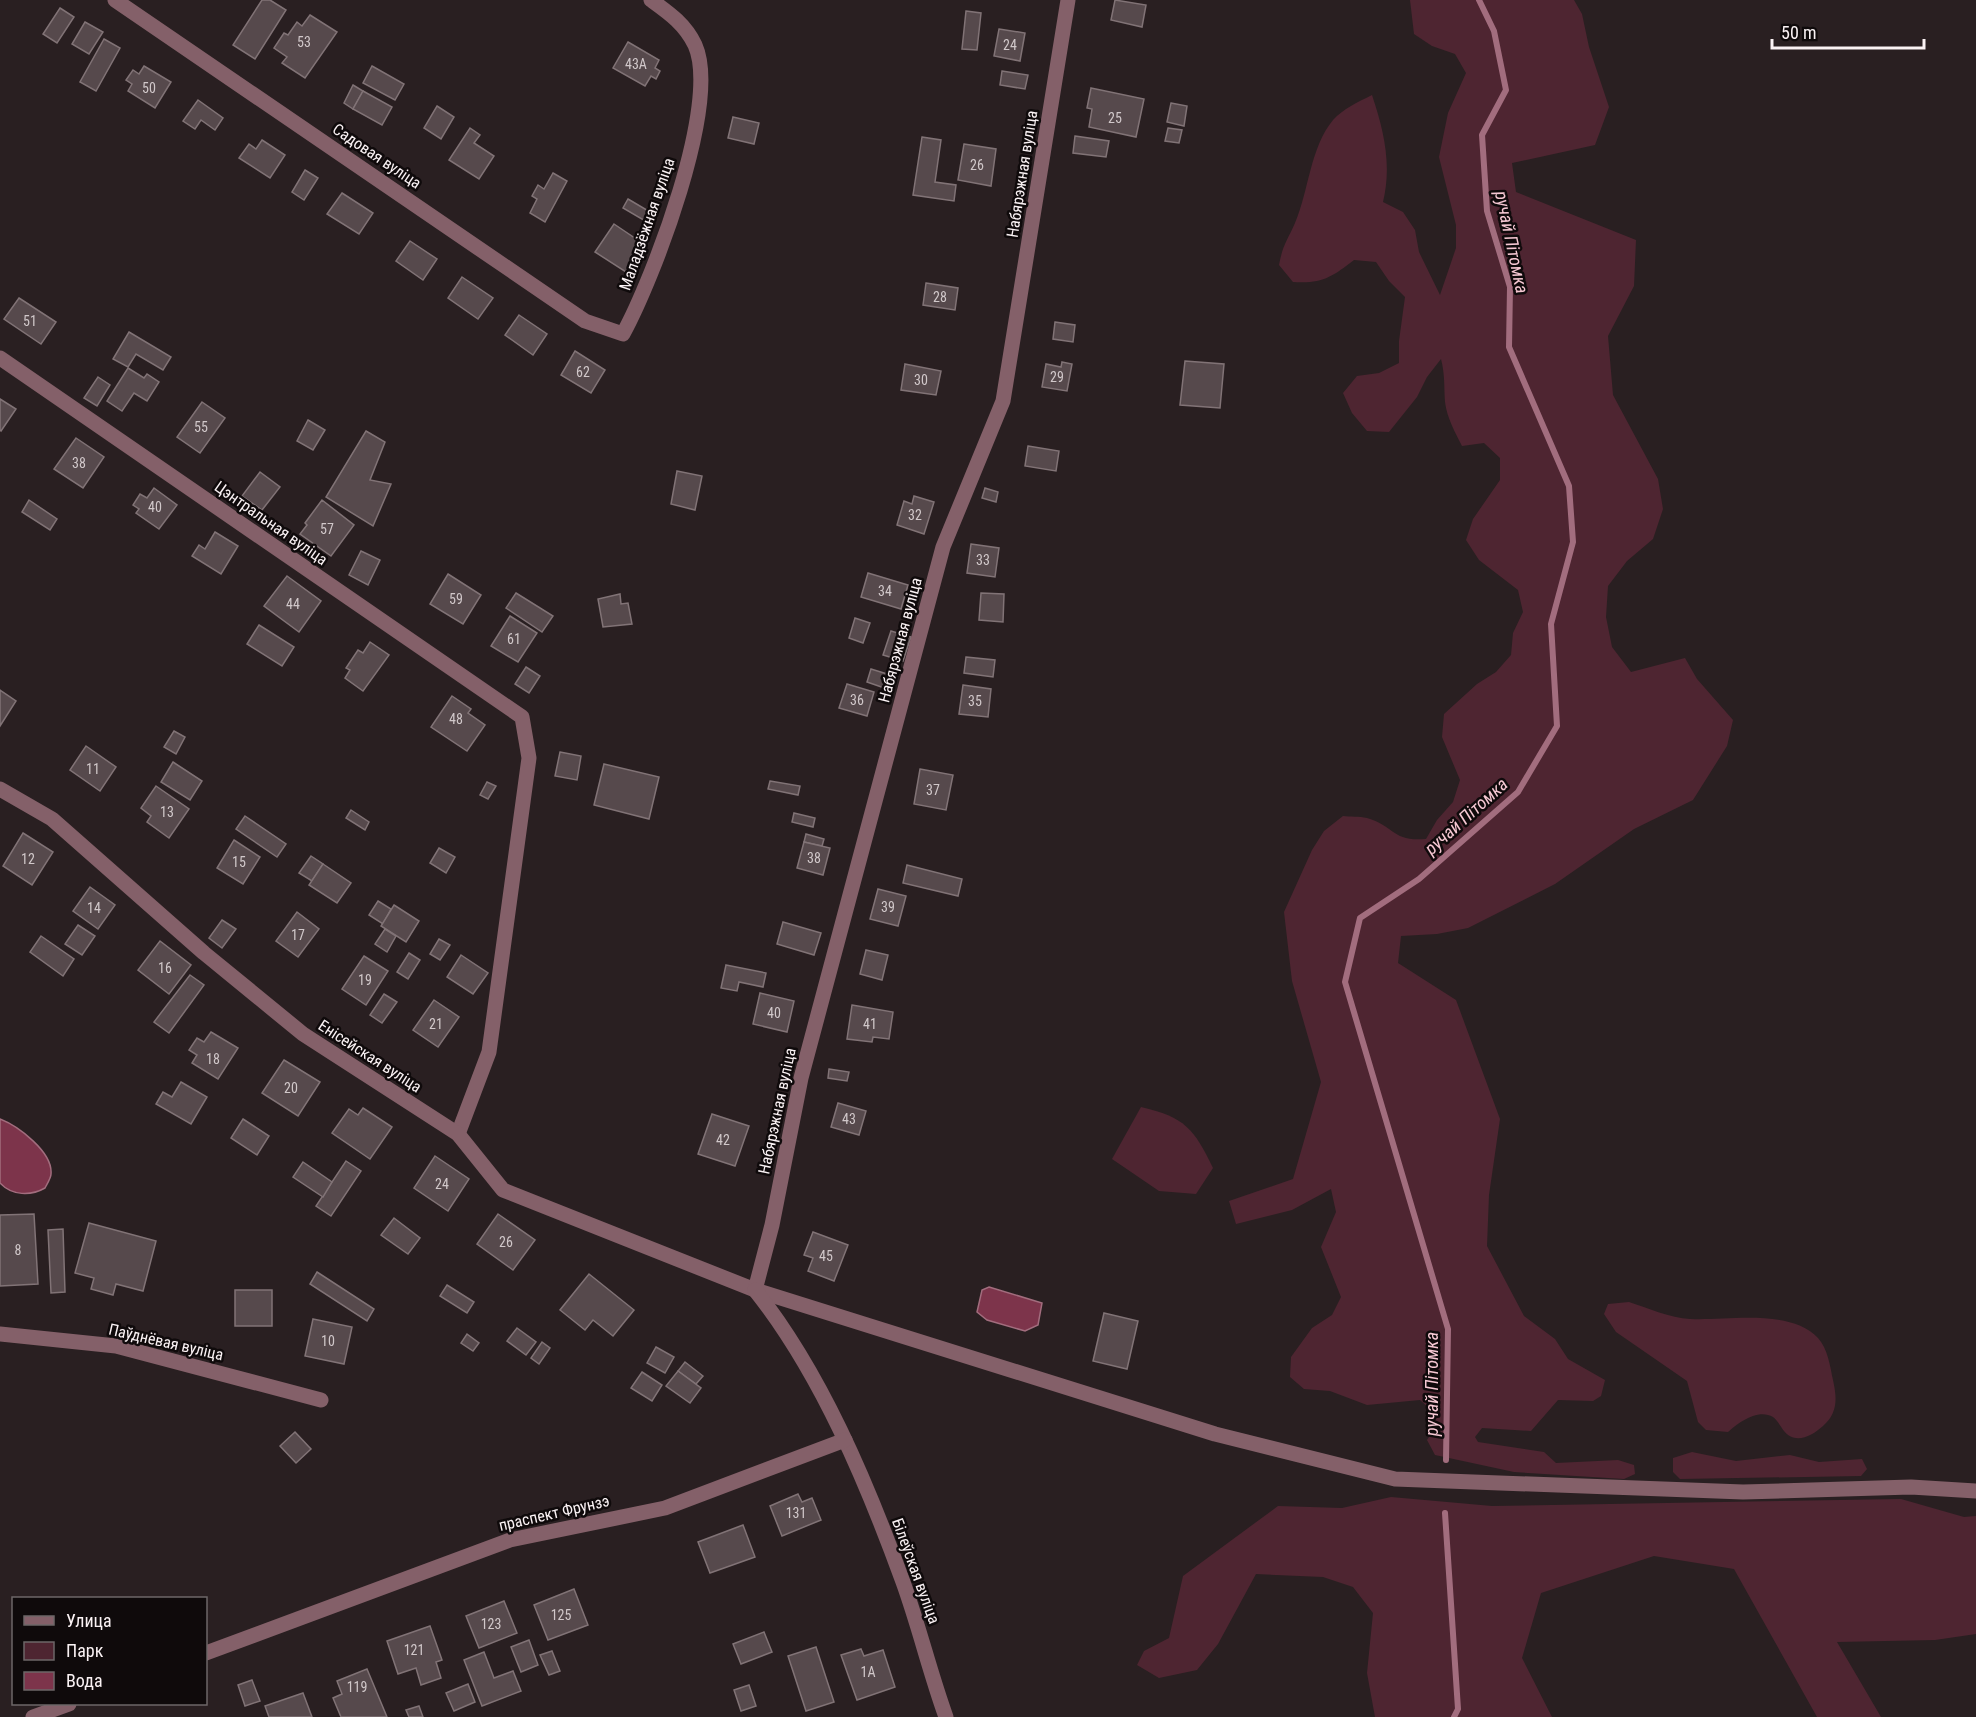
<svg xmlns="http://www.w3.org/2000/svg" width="1976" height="1717" viewBox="0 0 1976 1717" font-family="'Roboto Condensed',sans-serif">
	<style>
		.green { fill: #4e2531 }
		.water { fill: #7d344b; stroke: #a26d7e; stroke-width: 1.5 }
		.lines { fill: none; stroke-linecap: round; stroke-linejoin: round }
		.stream { stroke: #a26d7e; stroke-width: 6 }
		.building { fill: #56494c; stroke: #817376; stroke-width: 1.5 }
		.minor { stroke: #846069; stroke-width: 15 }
		.labels { text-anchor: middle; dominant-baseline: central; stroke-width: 5; stroke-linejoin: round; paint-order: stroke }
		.number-label { font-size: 14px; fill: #d1c8ca }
		.street-label { font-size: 16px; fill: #faf2f4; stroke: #0f0a0b }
		.water-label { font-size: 18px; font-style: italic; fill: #f6c8d3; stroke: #0f0a0b }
	</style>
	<rect width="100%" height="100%" fill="#291f21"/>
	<g class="green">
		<path d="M1410,0H1574L1582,14L1589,47L1609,107L1595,145L1512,163L1516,192L1636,240L1634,286L1608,336L1613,395L1658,479L1663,509L1653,539L1627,561L1608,586L1606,617L1612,647L1631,672L1685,658L1697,679L1733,720L1727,746L1693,800L1634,829L1555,884L1468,928L1437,934L1401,936L1398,963L1456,1000L1500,1119L1489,1195L1487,1246L1524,1316L1555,1339L1568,1359L1605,1380L1601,1396L1593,1401L1558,1400L1531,1431L1482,1428L1475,1437L1478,1442L1544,1452L1556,1463L1618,1460L1634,1465L1635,1474L1624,1479L1514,1472L1435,1455L1427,1440L1436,1426L1431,1410L1420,1400L1367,1405L1330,1391L1304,1389L1290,1377L1291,1357L1312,1328L1332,1315L1341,1297L1321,1247L1336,1212L1331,1189L1292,1210L1236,1224L1229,1201L1293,1179L1321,1082L1292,981L1284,912L1312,850L1324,831L1343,816C1350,817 1359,816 1367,818C1395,826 1392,842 1426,839L1437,820L1453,802L1460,780L1442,737L1444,714L1477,684L1496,672L1511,655L1513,633L1523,612L1518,590L1479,560L1466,540L1473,519L1500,480V458L1484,443L1462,446C1455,432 1447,418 1445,402C1444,387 1445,374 1441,359L1427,377L1417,397L1389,432L1367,431L1352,413L1343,393L1357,376L1379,373L1399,363V341L1405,297L1389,281L1376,262L1354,260C1332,277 1322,284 1293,282L1279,265C1283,244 1287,241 1295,223C1309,190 1310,148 1333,120C1343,109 1358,102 1372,95C1384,131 1392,165 1383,202L1403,212L1415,230L1419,252L1440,295L1456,248V225L1439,157L1448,113L1466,73L1455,54L1432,46L1414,34Z"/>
		<path d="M1141,1107C1185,1117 1194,1129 1213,1168L1196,1194L1159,1191L1112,1159Z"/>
		<path d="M1629,1302C1648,1308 1670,1318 1690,1319C1727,1321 1790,1308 1818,1338C1828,1349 1830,1366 1833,1380C1837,1398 1838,1413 1823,1426C1812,1436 1795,1445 1784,1431C1781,1427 1777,1420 1773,1417C1758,1408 1738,1423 1728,1432L1706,1430L1698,1422L1687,1381L1616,1332L1604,1314L1608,1304Z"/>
		<path d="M1692,1452L1736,1461L1790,1455L1819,1462L1862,1459L1867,1469L1861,1476L1680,1479L1673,1472V1458Z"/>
		<path d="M1391,1497L1492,1506L1901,1499L1964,1517L1976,1516V1634L1935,1640L1837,1642L1881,1717H1817L1734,1569L1654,1556L1541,1593L1522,1658L1552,1717H1375L1367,1673L1373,1613L1353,1587L1323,1577L1256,1574L1218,1644L1197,1670L1159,1678L1137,1665L1144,1651L1169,1638L1183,1576L1278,1506L1342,1508Z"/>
	</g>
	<g class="water">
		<path d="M0,1119C18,1126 53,1152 51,1174C51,1178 47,1184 45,1188C31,1196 12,1196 0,1183Z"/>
		<path d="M989,1287L1042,1303L1038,1325L1025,1331L987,1320L977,1312L982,1290Z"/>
	</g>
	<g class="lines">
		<g class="stream">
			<path d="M1446,1460L1448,1329L1345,982L1360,918L1419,879L1518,792L1557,726L1551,624L1573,542L1569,486L1509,347L1510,287L1487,211L1482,135L1506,90L1494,31L1479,0"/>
			<path d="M1445,1513L1458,1709L1454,1717"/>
		</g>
	</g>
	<g class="building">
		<path d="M262,0H270L286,10L255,59L233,45Z"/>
		<path d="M1115,0L1146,5L1142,27L1111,20Z"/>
		<path d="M60,8L74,17L57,43L43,34Z"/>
		<path d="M966,11L981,13L977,50L962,49Z"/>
		<path d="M310,15L337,32L305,78L282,63L287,57L274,48L284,33L288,35L297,22L302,26Z"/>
		<path d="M85,22L103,32L89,54L72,44Z"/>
		<path d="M999,29L1025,33L1020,61L994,56Z"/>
		<path d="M104,39L120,48L96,91L80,82Z"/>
		<path d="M628,42L659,60L655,68L660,71L656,79L651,76L645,86L613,68Z"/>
		<path d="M144,66L171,82L155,108L128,91L132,84L126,80L133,70L139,74Z"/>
		<path d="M372,66L404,84L395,100L363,83Z"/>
		<path d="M1002,71L1028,75L1025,89L1000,85Z"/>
		<path d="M353,85L363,91L353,109L344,103Z"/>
		<path d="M1091,88L1144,99L1136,137L1089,127L1092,109L1087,108Z"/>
		<path d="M363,91L392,107L382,125L353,109Z"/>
		<path d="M198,100L223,118L215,130L201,120L195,129L183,121Z"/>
		<path d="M1171,103L1187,106L1184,126L1167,122Z"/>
		<path d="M437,106L454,117L441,139L424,128Z"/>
		<path d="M733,117L759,123L754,144L728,138Z"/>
		<path d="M470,128L480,135L474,143L494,156L479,179L449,160Z"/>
		<path d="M1168,128L1182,130L1179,143L1165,141Z"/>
		<path d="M1075,136L1109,141L1106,157L1073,153Z"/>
		<path d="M922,137L941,140L935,182L956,185L954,201L913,195Z"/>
		<path d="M262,140L285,155L270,178L239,158L249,144L256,149Z"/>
		<path d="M964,144L996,149L991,186L958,180Z"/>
		<path d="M305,170L318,178L304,200L292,192Z"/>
		<path d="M553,173L567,181L545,222L530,213L537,199L532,196L538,185L544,189Z"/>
		<path d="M342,193L373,213L359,234L327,214Z"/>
		<path d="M628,199L657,216L652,225L623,208Z"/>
		<path d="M614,224L645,245L626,272L595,252Z"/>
		<path d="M410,241L437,259L423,280L396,261Z"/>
		<path d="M462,277L493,298L478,319L448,298Z"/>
		<path d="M926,283L958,288L955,310L923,305Z"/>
		<path d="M19,298L56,322L41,344L4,319Z"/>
		<path d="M519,315L547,334L533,355L505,335Z"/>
		<path d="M1055,322L1075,325L1073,342L1053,339Z"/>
		<path d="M129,332L171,357L163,370L136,354L128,367L113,359Z"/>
		<path d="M575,351L605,370L591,393L561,375Z"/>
		<path d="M1185,361L1224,364L1220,408L1180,405Z"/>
		<path d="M1062,362L1072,364L1067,391L1042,387L1046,364L1061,367Z"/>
		<path d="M905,364L941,371L936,395L901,390Z"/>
		<path d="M128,368L144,378L147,374L159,382L147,401L134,393L122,411L107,401Z"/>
		<path d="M98,377L110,385L97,406L84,398Z"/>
		<path d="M0,399L16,409L1,431L0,430Z"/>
		<path d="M202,402L225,418L200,453L177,437Z"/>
		<path d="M308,420L325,430L313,450L297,441Z"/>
		<path d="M366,431L385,442L370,480L391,484L373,526L326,497Z"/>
		<path d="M76,438L104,457L83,488L54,469Z"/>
		<path d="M1028,446L1059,451L1056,471L1025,466Z"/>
		<path d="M677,471L702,476L695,510L671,504Z"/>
		<path d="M260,472L280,487L262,510L242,496Z"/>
		<path d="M154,488L177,505L159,529L136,513L139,509L133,505L140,494L147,498Z"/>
		<path d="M985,488L998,492L996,502L982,498Z"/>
		<path d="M914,496L934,502L924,534L897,525L904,501L912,504Z"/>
		<path d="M29,500L57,519L50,530L22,512Z"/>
		<path d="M322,500L354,525L331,556L300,534L307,525L305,523Z"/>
		<path d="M215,532L238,546L221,574L192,556L199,545L205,549Z"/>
		<path d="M971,544L999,548L995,577L967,573Z"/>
		<path d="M361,551L380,560L368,585L349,575Z"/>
		<path d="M868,573L908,585L901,609L861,597Z"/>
		<path d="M448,574L481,595L463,624L430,604Z"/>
		<path d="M287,576L321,601L299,632L264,606Z"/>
		<path d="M516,593L553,616L542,632L506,608Z"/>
		<path d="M981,593L1004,594L1003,622L979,620Z"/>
		<path d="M620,594L621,604L628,603L632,624L603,627L598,599Z"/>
		<path d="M510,616L537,633L518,662L491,646Z"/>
		<path d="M855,618L870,623L863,643L849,638Z"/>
		<path d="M259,625L294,647L282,666L247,644Z"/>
		<path d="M891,631L911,637L903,661L883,655Z"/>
		<path d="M370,642L389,655L363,691L345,678L350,670L346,668L358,650L363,653Z"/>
		<path d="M966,657L995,660L993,677L964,673Z"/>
		<path d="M526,667L540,676L529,693L515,684Z"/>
		<path d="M871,669L897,677L893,691L867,682Z"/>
		<path d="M847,684L874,692L867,716L839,708Z"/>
		<path d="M963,685L991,689L988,717L959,714Z"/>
		<path d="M0,690L16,701L0,726Z"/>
		<path d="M452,696L471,709L468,713L485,725L467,751L431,727Z"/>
		<path d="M174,731L185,737L176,754L164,747Z"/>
		<path d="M86,746L116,767L100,791L70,770Z"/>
		<path d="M560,752L581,756L577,780L555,776Z"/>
		<path d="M173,762L202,781L190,800L161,782Z"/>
		<path d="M604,764L659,777L649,819L594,805Z"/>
		<path d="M920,769L953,775L946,810L914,804Z"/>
		<path d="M770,781L800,786L798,795L768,789Z"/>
		<path d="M487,782L496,786L488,799L480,795Z"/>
		<path d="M156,786L189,809L169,838L147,822L151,816L141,808Z"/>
		<path d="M351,810L369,822L365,830L346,818Z"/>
		<path d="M794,813L815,818L813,827L792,822Z"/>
		<path d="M245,816L286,844L277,857L236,829Z"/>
		<path d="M23,833L53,852L32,885L3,866Z"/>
		<path d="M806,834L824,839L822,846L804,842Z"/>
		<path d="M234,840L260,857L243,884L217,868Z"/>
		<path d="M804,842L830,848L823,875L797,868Z"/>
		<path d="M439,848L455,857L446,873L430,863Z"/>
		<path d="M311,856L323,864L312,881L299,873Z"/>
		<path d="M323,864L351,883L337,903L309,885Z"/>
		<path d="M907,865L962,879L958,896L903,883Z"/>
		<path d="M90,887L115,905L98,929L73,911Z"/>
		<path d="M878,889L906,896L898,926L870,919Z"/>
		<path d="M378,901L391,909L383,924L369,915Z"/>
		<path d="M394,905L419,921L406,942L381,926Z"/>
		<path d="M297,912L319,929L298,957L276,941Z"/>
		<path d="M222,920L236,929L222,948L209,938Z"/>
		<path d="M783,922L821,933L814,955L777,944Z"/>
		<path d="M78,925L95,936L82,955L65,944Z"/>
		<path d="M385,929L396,936L387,952L375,944Z"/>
		<path d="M41,936L74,959L63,976L30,952Z"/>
		<path d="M439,939L450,945L440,960L430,954Z"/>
		<path d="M160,941L191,965L169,994L138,970Z"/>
		<path d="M866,950L888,955L882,980L860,974Z"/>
		<path d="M409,953L420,960L408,979L397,972Z"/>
		<path d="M461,955L488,973L473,994L447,977Z"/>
		<path d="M364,956L388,971L366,1005L342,989Z"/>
		<path d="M726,965L766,973L763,987L739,982L737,991L721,988Z"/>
		<path d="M190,975L204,985L169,1033L154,1022Z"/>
		<path d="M760,993L794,1001L787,1032L753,1024Z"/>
		<path d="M384,994L397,1002L382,1023L370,1015Z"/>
		<path d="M434,1000L459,1017L438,1047L413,1030Z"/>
		<path d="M852,1005L893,1012L889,1039L873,1037L872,1042L847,1039Z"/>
		<path d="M211,1032L238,1048L218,1079L192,1063L197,1055L189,1050L197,1038L204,1042Z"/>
		<path d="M284,1060L320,1082L298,1116L262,1093Z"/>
		<path d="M829,1069L849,1072L847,1081L828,1078Z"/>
		<path d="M181,1082L207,1097L191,1124L156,1104L163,1092L172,1097Z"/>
		<path d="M838,1103L866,1111L859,1135L831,1127Z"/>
		<path d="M363,1108L392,1127L370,1159L332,1133L349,1109L358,1115Z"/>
		<path d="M712,1114L749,1126L735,1166L698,1154Z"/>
		<path d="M243,1119L269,1136L257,1155L231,1138Z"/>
		<path d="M435,1156L469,1179L448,1211L414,1188Z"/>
		<path d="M346,1161L361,1171L331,1216L316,1206Z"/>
		<path d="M303,1162L332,1182L323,1197L293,1177Z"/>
		<path d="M34,1214L38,1284L0,1286V1215Z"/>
		<path d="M498,1214L535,1240L513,1270L477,1244Z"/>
		<path d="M394,1218L420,1238L408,1254L381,1235Z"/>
		<path d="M89,1223L156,1241L143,1291L116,1284L113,1295L91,1289L94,1278L75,1273Z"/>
		<path d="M63,1229L65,1292L51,1293L48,1230Z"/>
		<path d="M813,1232L848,1245L834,1281L808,1271L813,1258L804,1255Z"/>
		<path d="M317,1272L374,1309L367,1321L310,1284Z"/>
		<path d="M589,1274L634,1310L613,1336L593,1320L585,1330L560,1310Z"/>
		<path d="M447,1285L474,1302L467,1313L440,1296Z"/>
		<rect x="235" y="1290" width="37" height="36"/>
		<path d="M1104,1313L1138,1321L1127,1369L1093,1361Z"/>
		<path d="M313,1319L352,1327L344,1364L305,1356Z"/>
		<path d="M517,1328L536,1342L526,1355L507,1341Z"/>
		<path d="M467,1334L479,1343L473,1351L461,1343Z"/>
		<path d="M542,1342L550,1348L539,1364L531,1358Z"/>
		<path d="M656,1347L674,1357L665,1373L647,1363Z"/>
		<path d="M685,1362L703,1376L696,1384L678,1371Z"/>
		<path d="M678,1371L701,1388L690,1403L666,1386Z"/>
		<path d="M642,1372L662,1385L652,1401L631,1388Z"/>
		<path d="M295,1432L311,1449L296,1463L280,1446Z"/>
		<path d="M798,1494L802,1502L812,1498L821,1520L782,1536L770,1506Z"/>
		<path d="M743,1525L755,1557L710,1573L698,1542Z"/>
		<path d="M574,1589L588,1625L548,1640L534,1605Z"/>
		<path d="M504,1601L517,1633L479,1648L466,1616Z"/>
		<path d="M430,1626L442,1660L436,1662L441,1678L421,1685L416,1668L398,1674L387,1641Z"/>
		<path d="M764,1632L772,1652L741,1664L733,1644Z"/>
		<path d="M529,1640L538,1665L521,1672L511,1647Z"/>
		<path d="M816,1647L834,1702L806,1711L788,1656Z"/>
		<path d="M861,1649L864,1656L883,1650L895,1687L857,1700L841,1655Z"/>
		<path d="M552,1651L560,1671L549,1675L540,1655Z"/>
		<path d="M484,1652L494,1678L513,1671L521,1691L482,1706L464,1660Z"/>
		<path d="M367,1669L387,1717H341L333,1698L342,1694L337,1681Z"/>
		<path d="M252,1680L260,1701L245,1706L238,1685Z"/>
		<path d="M468,1684L475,1702L454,1711L446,1693Z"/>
		<path d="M749,1685L756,1706L741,1711L734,1690Z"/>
		<path d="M303,1693L312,1717H269L265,1706Z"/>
		<path d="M419,1706L423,1717H409L406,1710Z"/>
	</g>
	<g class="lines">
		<g class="minor">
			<path d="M115,0L585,321L623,334C653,279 721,103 695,45C685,24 669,13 651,0"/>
			<path d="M0,358L522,717L529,758L489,1052L458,1134"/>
			<path d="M0,789L52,819L204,953L303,1034L458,1134L503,1190L755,1290L1215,1434L1395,1479L1743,1492L1911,1487L1976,1491"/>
			<path d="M755,1290L772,1225L801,1078L943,547L1003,401L1068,0"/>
			<path d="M755,1290C821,1373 867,1483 903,1582C919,1626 930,1673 946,1717"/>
			<path d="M0,1334L116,1346L321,1400"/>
			<path d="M206,1653L510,1540L665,1508L845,1440"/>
			<path d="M33,1717L69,1704"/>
		</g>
	</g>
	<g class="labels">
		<g class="number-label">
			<text x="304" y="42">53</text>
			<text x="1010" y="45">24</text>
			<text x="636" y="64">43А</text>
			<text x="149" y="88">50</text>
			<text x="1115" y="118">25</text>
			<text x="977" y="165">26</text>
			<text x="940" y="297">28</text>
			<text x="30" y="321">51</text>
			<text x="583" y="372">62</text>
			<text x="1057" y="377">29</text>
			<text x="921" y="380">30</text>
			<text x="201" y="427">55</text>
			<text x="79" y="463">38</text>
			<text x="155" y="507">40</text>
			<text x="915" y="515">32</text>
			<text x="327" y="529">57</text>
			<text x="983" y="560">33</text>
			<text x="885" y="591">34</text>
			<text x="456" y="599">59</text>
			<text x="293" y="604">44</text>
			<text x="514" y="639">61</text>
			<text x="857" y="700">36</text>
			<text x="975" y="701">35</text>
			<text x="456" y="719">48</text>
			<text x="93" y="769">11</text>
			<text x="933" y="790">37</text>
			<text x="167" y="812">13</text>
			<text x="814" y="858">38</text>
			<text x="28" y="859">12</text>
			<text x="239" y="862">15</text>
			<text x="888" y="907">39</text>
			<text x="94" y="908">14</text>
			<text x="298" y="935">17</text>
			<text x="165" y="968">16</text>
			<text x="365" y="980">19</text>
			<text x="774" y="1013">40</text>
			<text x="436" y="1024">21</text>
			<text x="870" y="1024">41</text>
			<text x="213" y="1059">18</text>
			<text x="291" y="1088">20</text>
			<text x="849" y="1119">43</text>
			<text x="723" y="1140">42</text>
			<text x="442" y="1184">24</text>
			<text x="506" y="1242">26</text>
			<text x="18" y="1250">8</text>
			<text x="826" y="1256">45</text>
			<text x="328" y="1341">10</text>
			<text x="796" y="1513">131</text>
			<text x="561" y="1615">125</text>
			<text x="491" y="1624">123</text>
			<text x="414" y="1650">121</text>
			<text x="868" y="1672">1А</text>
			<text x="357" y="1687">119</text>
		</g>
		<g class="street-label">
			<text transform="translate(377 156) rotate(34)">Садовая вуліца</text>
			<text transform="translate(1022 174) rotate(-81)">Набярэжная вуліца</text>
			<text transform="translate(647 224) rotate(-71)">Маладзёжная вуліца</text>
			<text transform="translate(271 523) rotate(35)">Цэнтральная вуліца</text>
			<text transform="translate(900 640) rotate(-75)">Набярэжная вуліца</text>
			<text transform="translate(370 1056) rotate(33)">Енісейская вуліца</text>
			<text transform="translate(777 1111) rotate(-78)">Набярэжная вуліца</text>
			<text transform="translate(166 1342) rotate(13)">Паўднёвая вуліца</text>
			<text transform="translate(554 1513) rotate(-13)">праспект Фрунзэ</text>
			<text transform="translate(916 1571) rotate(70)">Білеўская вуліца</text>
		</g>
		<g class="water-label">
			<text transform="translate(1512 242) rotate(78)">ручай Пітомка</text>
			<text transform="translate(1466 816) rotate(-42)">ручай Пітомка</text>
			<text transform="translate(1431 1384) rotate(-90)">ручай Пітомка</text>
		</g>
	</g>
	<rect x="12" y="1597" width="195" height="108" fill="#0f0a0b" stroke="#6d6768" stroke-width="1.5"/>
	<rect x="24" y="1616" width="30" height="9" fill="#846069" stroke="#6d6768" stroke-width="1.5"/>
	<text x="66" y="1627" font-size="18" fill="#faf2f4">Улица</text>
	<rect x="24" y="1642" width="30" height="18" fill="#4e2531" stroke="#6d6768" stroke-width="1.5"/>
	<text x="66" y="1657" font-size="18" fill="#faf2f4">Парк</text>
	<rect x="24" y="1672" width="30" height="18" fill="#7d344b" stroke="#6d6768" stroke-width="1.5"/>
	<text x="66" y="1687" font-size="18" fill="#faf2f4">Вода</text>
	<path d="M1772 39v9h152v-9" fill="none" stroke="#faf2f4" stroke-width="3"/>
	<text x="1781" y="39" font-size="18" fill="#faf2f4" stroke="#0f0a0b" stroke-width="4.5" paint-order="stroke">50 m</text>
</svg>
